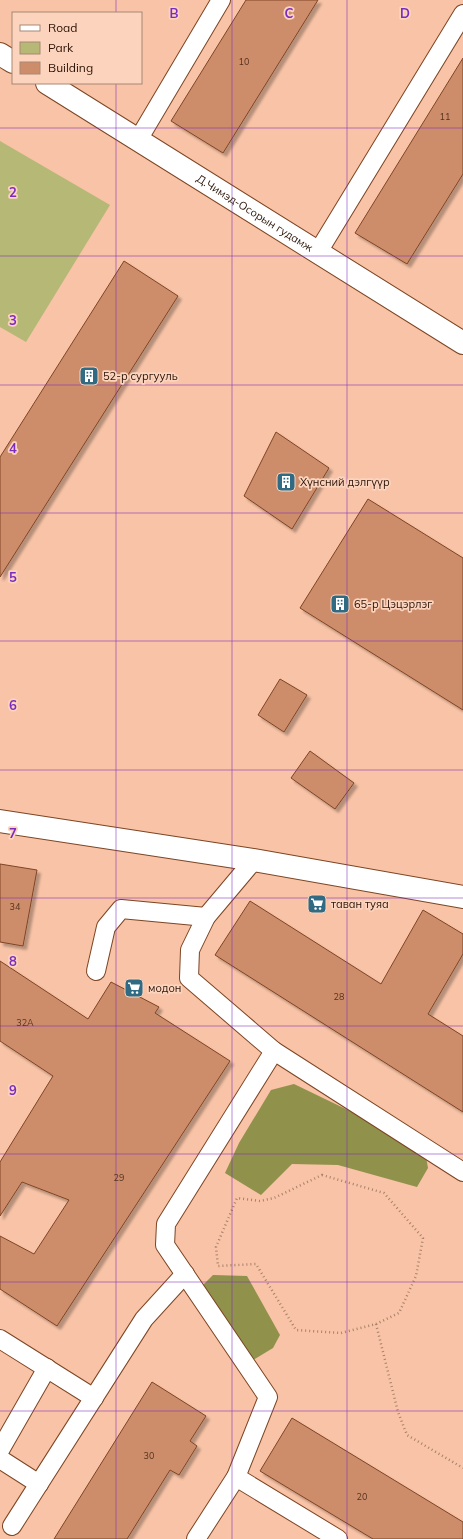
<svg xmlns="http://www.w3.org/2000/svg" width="463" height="1539" viewBox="0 0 463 1539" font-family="Mulish,sans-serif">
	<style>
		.green { fill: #b6b876 }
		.forest { fill: #90914a }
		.building { fill: #ce8d6a; stroke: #7e4524; filter: url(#shadow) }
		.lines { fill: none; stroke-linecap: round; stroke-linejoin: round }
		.lane-casing { stroke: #7d4523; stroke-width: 20 }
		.street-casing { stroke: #7d4523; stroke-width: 24 }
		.path { stroke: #aa8069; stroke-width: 2.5; stroke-dasharray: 1 3; stroke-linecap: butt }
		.lane { stroke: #fff; stroke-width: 18 }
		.street { stroke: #fff; stroke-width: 22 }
		.grid { fill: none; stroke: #7b2cbf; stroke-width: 1; stroke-opacity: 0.55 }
		.labels { text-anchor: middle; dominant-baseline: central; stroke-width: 3.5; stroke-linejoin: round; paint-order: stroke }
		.number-label { font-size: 9px; fill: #54321f }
		.street-label { font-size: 11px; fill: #2b1306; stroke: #fcd4be }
		.poi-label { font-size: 11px; fill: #2b1306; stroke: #fcd4be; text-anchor: start }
		.grid-label { font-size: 13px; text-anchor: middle; font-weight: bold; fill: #7b2cbf; stroke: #fcd4be; stroke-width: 3.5; stroke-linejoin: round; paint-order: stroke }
	</style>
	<defs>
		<filter id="shadow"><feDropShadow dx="3.5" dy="3.5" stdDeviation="1" flood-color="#0004"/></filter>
	</defs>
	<rect width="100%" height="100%" fill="#f8c3a6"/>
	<path class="green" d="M0,141L110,205L26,342L0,327Z"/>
	<g class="forest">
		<path d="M294,1084L352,1112L426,1157L428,1168L417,1187L338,1165L292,1164L261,1195L225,1173L239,1143L271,1090Z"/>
		<path d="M213,1275L247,1276L280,1335L273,1348L248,1363L201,1287Z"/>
	</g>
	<g class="building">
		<path d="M246,0H318L223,153L171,121Z"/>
		<path d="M463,58V174L407,264L355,233Z"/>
		<path d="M124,261L178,296L0,577V457Z"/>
		<path d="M276,432L329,468L292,529L244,496Z"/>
		<path d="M368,499L463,558V710L300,608Z"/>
		<path d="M280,679L307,695L284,732L258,715Z"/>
		<path d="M310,751L354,783L335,809L291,778Z"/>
		<path d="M0,864L37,870L23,946L0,942Z"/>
		<path d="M250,901L381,984L423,910L463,934V954L428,1014L463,1036V1112L215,955Z"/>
		<path d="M0,961L88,1019L111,982L159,1007L155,1013L230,1061L57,1326L0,1289V1236L34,1254L69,1200L22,1182L0,1216V1162L53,1076L0,1041Z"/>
		<path d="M152,1382L206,1416L190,1441L197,1446L179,1475L170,1470L127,1539H54Z"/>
		<path d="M292,1418L463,1522V1539H373L260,1471Z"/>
	</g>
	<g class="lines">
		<g class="lane-casing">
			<g id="lane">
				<path d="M138,140L221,0"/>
				<path d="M318,252L463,14"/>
				<path d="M254,860L206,917L190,950L189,978L274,1051"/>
				<path d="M96,971L106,927L121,909L206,917"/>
				<path d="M0,1339L94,1398"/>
				<path d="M0,1450L47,1368"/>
				<path d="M0,1459L39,1484"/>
				<path d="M236,1477L338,1539"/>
				<path d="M12,1526L144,1319L185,1274"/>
				<path d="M196,1539L236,1477L268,1397L165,1245L166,1224L274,1051L463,1172"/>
			</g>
		</g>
		<g class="street-casing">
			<g id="street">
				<path d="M0,54L13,62"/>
				<path id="s1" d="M47,83L463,343"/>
				<path d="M0,821L254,860L463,897"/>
			</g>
		</g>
		<g class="path">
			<path d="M322,1175L384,1193L423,1238L416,1276L399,1313L376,1324L341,1333L296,1330L256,1264L218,1266L216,1247L237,1198L260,1201L274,1198Z"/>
			<path d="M376,1324L398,1412L407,1435L463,1468"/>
		</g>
		<use href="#lane" class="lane"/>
		<use href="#street" class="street"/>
	</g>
	<path class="grid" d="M116,0V13M232,0V1539M347,0V1539M116,83V1539M0,128H463M0,256H463M0,385H463M0,513H463M0,641H463M0,770H463M0,898H463M0,1026H463M0,1154H463M0,1282H463M0,1411H463"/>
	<defs>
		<g id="building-square" transform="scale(1)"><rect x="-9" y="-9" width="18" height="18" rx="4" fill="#316a83" stroke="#fcd4be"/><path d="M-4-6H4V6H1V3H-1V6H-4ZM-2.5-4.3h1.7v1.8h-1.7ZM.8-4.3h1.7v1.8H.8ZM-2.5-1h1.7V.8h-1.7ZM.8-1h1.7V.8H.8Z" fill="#fff"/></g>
		<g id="supermarket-square" transform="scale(1)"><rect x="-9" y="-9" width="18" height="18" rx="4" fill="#316a83" stroke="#fcd4be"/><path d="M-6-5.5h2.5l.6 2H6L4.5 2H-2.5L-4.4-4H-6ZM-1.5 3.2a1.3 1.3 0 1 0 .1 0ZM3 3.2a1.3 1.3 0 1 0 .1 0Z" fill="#fff"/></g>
	</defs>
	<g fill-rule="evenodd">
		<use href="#building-square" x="89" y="376"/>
		<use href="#building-square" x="286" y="482"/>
		<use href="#building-square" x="340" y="604"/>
		<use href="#supermarket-square" x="317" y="904"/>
		<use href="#supermarket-square" x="134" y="988"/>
	</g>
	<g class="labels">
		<g class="number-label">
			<text x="244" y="61">10</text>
			<text x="445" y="116">11</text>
			<text x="15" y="906">34</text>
			<text x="339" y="996">28</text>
			<text x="25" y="1022">32A</text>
			<text x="119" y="1177">29</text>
			<text x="149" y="1455">30</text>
			<text x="362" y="1496">20</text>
		</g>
		<g class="street-label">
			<text stroke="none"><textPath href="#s1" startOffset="245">Д.Чимэд-Осорын гудамж</textPath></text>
		</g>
		<g class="poi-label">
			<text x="103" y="376">52-р сургууль</text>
			<text x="300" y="482">Хүнсний дэлгүүр</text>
			<text x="354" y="604">65-р Цэцэрлэг</text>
			<text x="331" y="904">таван туяа</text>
			<text x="148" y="988">модон</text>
		</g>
	</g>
	<g class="grid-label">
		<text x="174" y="18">B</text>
		<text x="289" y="18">C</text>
		<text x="405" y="18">D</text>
		<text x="13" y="197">2</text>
		<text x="13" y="325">3</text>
		<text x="13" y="453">4</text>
		<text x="13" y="582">5</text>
		<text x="13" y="710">6</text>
		<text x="13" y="838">7</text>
		<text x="13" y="966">8</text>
		<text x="13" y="1095">9</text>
	</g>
	<rect x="12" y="12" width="130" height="72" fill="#fcd4be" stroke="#a88774"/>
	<rect x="20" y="25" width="20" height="6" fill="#ffffff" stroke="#a88774"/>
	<text x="48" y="32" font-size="12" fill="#2b1306">Road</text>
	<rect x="20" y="42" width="20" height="12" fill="#b6b876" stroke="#a88774"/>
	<text x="48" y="52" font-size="12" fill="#2b1306">Park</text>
	<rect x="20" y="62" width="20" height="12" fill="#ce8d6a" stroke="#a88774"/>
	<text x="48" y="72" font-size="12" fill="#2b1306">Building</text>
</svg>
